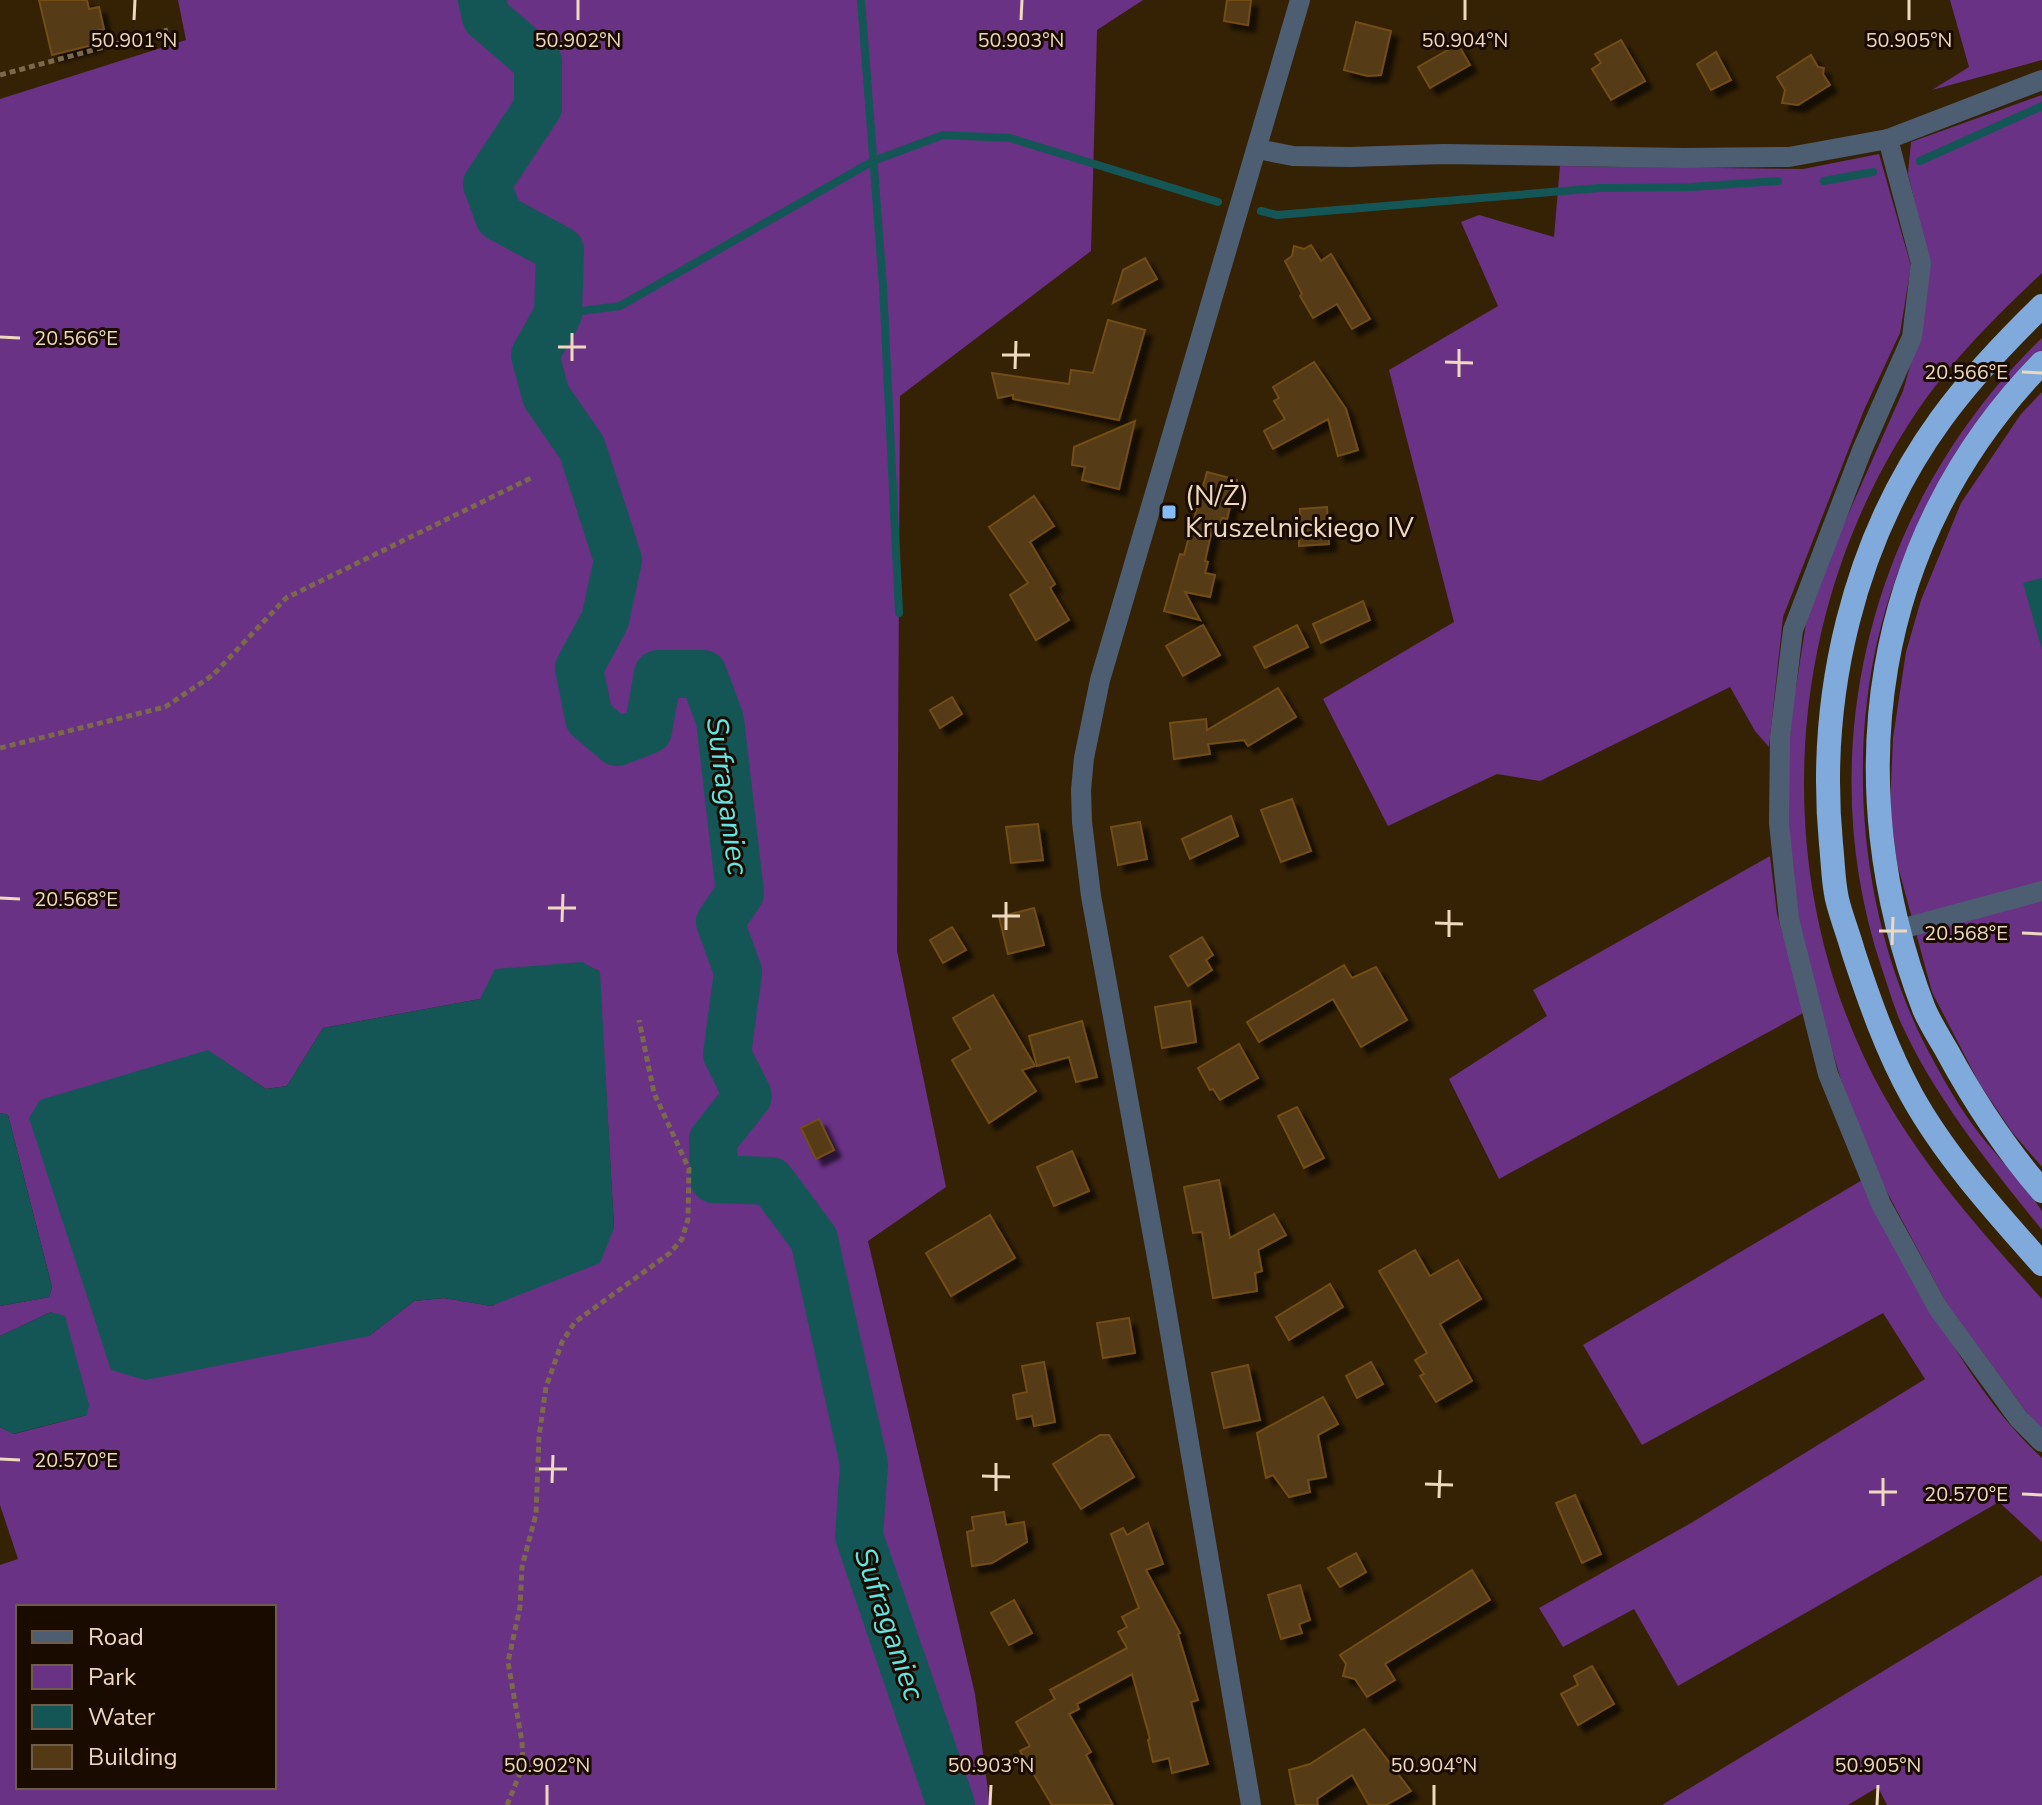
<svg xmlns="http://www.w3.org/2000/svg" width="2042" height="1805" viewBox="0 0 2042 1805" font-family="'Nunito Sans',sans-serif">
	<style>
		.green { fill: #693285; fill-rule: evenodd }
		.water { fill: #145655 }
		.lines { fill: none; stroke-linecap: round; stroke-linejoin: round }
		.stream { stroke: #145655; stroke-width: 8 }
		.river { stroke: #145655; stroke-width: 48 }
		.building { fill: #543a14; stroke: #724d14; stroke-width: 2; filter: url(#shadow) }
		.path { stroke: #7c694c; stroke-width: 5; stroke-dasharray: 6 4; stroke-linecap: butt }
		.minor { stroke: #4d5e72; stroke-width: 20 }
		.highway { stroke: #80aadc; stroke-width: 24 }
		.ticks { fill: none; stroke: #eed9be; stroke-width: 3 }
		.poi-dot { fill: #85bbfb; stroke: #1a0b00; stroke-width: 3 }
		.labels { text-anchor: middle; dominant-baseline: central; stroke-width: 6; stroke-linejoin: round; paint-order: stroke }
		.poi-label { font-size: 28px; fill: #eed9be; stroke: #1a0b00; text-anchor: start }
		.water-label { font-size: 30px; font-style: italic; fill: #63e4e0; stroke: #1a0b00 }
		.ticks-label { font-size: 20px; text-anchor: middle; fill: #eed9be; stroke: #1a0b00; stroke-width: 6; stroke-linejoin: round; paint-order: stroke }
	</style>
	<defs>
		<filter id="shadow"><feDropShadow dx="7" dy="7" stdDeviation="2" flood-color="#0009"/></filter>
	</defs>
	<rect width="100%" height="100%" fill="#352205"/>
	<g class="green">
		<path d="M178,0H1143L1097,30L1091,251L900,396L897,951L946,1187L868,1241L975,1694L990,1805H0V1565L18,1559L0,1505V1427L14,1434L87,1415L51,1312L0,1336V1306L49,1297L52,1287L8,1115L0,1113V99L186,40ZM582,963L599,971L614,1228L492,1306L444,1298L414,1301L369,1336L207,1050L266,1089L287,1086L323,1028L480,999ZM18,1607H274V1787H18Z"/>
		<path d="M1950,0H2042V60L1932,90L1969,67Z"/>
		<path d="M2042,95V273C1993,319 1946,366 1910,422C1781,622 1767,885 1883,1094C1926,1170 1984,1235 2042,1299V1433L1947,1304L1882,1183L1841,1080L1809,971L1793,892L1786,774L1793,706L1806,623L1822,573L1903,391L1919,335L1930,264L1908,174L1911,142Z"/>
		<path d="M1879,154L1911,266L1900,333L1864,410L1783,617L1769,747L1755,731L1730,687L1540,781L1497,774L1388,826L1323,699L1454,622L1389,370L1498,306L1461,222L1479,215L1554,237L1560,166L1803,169Z"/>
		<path d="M2042,338V351C2018,373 1998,411 1978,439C1959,466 1935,494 1920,523C1837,684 1847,903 1933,1060C1946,1084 1961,1110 1978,1132C1987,1144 2040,1204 2042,1212C2042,1217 2042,1224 2042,1230C1989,1164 1935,1098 1900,1021C1893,1004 1888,986 1882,969C1807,747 1874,499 2042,338Z"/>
		<path d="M2042,392V1167L2012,1132L1979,1083L1932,992L1897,863L1890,806L1893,738L1906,652L1921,600L1961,503L2021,414Z"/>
		<path d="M1770,856L1777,914L1805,1012L1499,1179L1449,1079L1547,1016L1533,990Z"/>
		<path d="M1864,1179C1913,1273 1964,1386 2042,1458V1542L1999,1502L1678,1686L1634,1609L1563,1647L1539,1608L1691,1523L1925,1379L1883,1313L1642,1445L1583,1345Z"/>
		<path d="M2042,1575V1805H1887L1878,1787L1848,1805H1662Z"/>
	</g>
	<g class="water">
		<path d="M2042,578V650L2023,583Z"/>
		<path d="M582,962L600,972L614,1228L600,1263L491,1306L444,1298L414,1301L369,1336L145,1380L111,1370L29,1118L40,1100L208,1050L266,1089L287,1086L323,1028L480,999L495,969Z"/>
		<path d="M0,1113L8,1115L52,1287L49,1297L0,1306Z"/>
		<path d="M51,1312L65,1316L89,1405L87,1415L13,1434L0,1427V1336Z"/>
	</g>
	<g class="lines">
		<g class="stream">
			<path d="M861,0L883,286L899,613"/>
			<path d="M1920,161L2042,106"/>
			<path d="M1824,181L1873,172"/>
			<path d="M1261,211L1277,215L1600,188L1690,187L1778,181"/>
			<path d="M558,314L620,306L873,161L943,135L1010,138L1218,202"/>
		</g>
		<path class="river" d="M482,0L486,17L538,62V107L487,184L499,217L560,250L558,314L535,355L546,396L582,448L618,560L605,620L579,668L589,718L617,742L648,730L658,674H703L720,720L740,893L720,922L738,972L727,1054L748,1096L713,1140L714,1179L771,1181L814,1239L864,1464L859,1536L951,1805"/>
	</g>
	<g class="building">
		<path d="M39,0H87L89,9L99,7L104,29L93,32L96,44L52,55Z"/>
		<path d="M1227,0H1251L1248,25L1224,21Z"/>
		<path d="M1356,22L1391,31L1381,75L1368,76L1344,70Z"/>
		<path d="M1621,40L1645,81L1611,100L1592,69L1601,63L1595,54Z"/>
		<path d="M1458,44L1470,65L1430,88L1418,67Z"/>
		<path d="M1716,52L1731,80L1711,90L1697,64Z"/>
		<path d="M1811,55L1818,67L1824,68L1823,74L1830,85L1798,105L1782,103L1785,90L1777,77Z"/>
		<path d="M1311,245L1321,261L1331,254L1370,319L1352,329L1337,304L1313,318L1300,296L1302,294L1285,261L1292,256L1294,246L1304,249Z"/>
		<path d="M1145,258L1157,279L1113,303L1123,270Z"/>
		<path d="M1108,320L1145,330L1119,420L1013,399V395L998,398L992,373L1069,384L1071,370L1093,373Z"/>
		<path d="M1314,362L1346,409L1358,450L1338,456L1328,419L1273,449L1264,431L1285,419L1274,401L1279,398L1273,387Z"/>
		<path d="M1135,421L1119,489L1082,480L1085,467L1072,465L1074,447Z"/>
		<path d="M1207,472L1237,480L1227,519L1222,518L1220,523L1214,521L1205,561L1208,562L1205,573L1215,575L1210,597L1185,592L1200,620L1164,611L1180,554L1184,555Z"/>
		<path d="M1034,496L1054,526L1030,542L1055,584L1050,588L1069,620L1036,640L1010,595L1028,583L989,527Z"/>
		<path d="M1327,507L1329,544L1299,546L1300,509Z"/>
		<path d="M1363,601L1370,620L1321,643L1313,624Z"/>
		<path d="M1203,625L1220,655L1183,676L1166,646Z"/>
		<path d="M1297,625L1308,647L1265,668L1254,647Z"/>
		<path d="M1278,688L1296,717L1248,746L1244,740L1208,744L1210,754L1174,759L1170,723L1206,719L1207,730Z"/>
		<path d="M952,697L962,714L940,728L930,710Z"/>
		<path d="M1292,799L1311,851L1281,862L1261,810Z"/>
		<path d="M1231,816L1238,836L1190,859L1182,839Z"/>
		<path d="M1140,822L1147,859L1118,865L1111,827Z"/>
		<path d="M1038,824L1043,860L1011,863L1006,827Z"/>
		<path d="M1034,908L1044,945L1008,954L999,917Z"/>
		<path d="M952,927L966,950L943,963L930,940Z"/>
		<path d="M1202,937L1213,955L1206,960L1212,970L1188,986L1170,956Z"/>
		<path d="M1344,965L1352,978L1376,967L1407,1020L1361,1047L1333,999L1259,1042L1247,1022Z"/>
		<path d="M993,995L1035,1066L1022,1070L1036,1091L989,1123L952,1060L971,1049L953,1018Z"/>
		<path d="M1190,1001L1196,1042L1162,1048L1155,1007Z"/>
		<path d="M1082,1021L1097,1077L1076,1082L1069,1057L1037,1066L1029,1036Z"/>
		<path d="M1239,1044L1258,1078L1220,1100L1213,1089L1210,1090L1198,1068Z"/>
		<path d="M1297,1107L1324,1158L1304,1168L1278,1116Z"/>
		<path d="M819,1119L834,1150L816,1159L801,1128Z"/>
		<path d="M1072,1151L1089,1191L1054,1206L1037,1167Z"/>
		<path d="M1219,1180L1230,1238L1274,1214L1286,1235L1258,1250L1262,1271L1255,1273L1257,1291L1213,1298L1202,1232L1193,1233L1184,1187Z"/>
		<path d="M990,1215L1015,1258L951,1296L926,1253Z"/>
		<path d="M1415,1250L1430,1276L1458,1260L1481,1299L1440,1324L1472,1381L1436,1402L1420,1376L1424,1374L1415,1360L1427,1353L1379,1271Z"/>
		<path d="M1330,1284L1343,1307L1289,1340L1276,1317Z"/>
		<path d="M1129,1318L1135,1353L1103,1358L1097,1323Z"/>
		<path d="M1044,1362L1055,1422L1034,1426L1032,1416L1017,1419L1013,1395L1027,1392L1022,1366Z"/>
		<path d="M1371,1362L1383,1384L1357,1398L1346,1376Z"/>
		<path d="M1248,1365L1260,1420L1224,1428L1212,1373Z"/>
		<path d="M1323,1397L1338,1424L1318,1435L1326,1477L1308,1480L1310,1492L1289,1497L1273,1475L1266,1478L1257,1433Z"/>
		<path d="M1100,1435H1109L1134,1477L1081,1509L1053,1464Z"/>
		<path d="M1575,1495L1601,1554L1582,1563L1556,1503Z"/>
		<path d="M1004,1512L1006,1525L1024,1522L1027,1542L992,1563L972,1566L967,1532L974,1530L972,1517Z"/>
		<path d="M1148,1523L1163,1564L1146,1570L1180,1633L1178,1634L1198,1700L1191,1702L1208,1764L1172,1773L1169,1758L1153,1762L1148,1740L1150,1739L1132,1674L1077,1704L1079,1709L1069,1714L1091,1752L1086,1755L1113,1805H1052L1020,1751L1030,1746L1016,1722L1055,1699L1050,1690L1127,1648L1118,1632L1127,1627L1122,1617L1139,1608L1111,1534L1123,1528L1127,1535Z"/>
		<path d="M1356,1553L1366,1572L1340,1587L1328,1568Z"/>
		<path d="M1472,1570L1490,1600L1385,1664L1395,1680L1367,1697L1355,1679L1343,1676L1346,1664L1340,1655Z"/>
		<path d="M1300,1585L1310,1620L1299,1624L1302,1633L1281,1639L1268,1595Z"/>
		<path d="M1014,1600L1032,1633L1009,1645L991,1613Z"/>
		<path d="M1592,1666L1614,1704L1578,1725L1561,1694L1578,1685L1574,1676Z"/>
		<path d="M1364,1729L1411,1791L1386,1805H1369L1352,1775L1317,1799L1318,1805H1296L1289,1770L1310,1764Z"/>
	</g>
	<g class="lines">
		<g class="path">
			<path d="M0,75L168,30"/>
			<path d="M0,748L165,707L213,675L286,598L531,478"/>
			<path d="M507,1805L523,1766L522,1742L508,1662L520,1607L522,1567L536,1514L539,1437L546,1387L562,1342L575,1322L670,1253L682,1239L688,1219L689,1169L654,1093L639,1020"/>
		</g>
		<g class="minor">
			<path d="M1888,139L1921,263L1912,337L1862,450L1793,630L1780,737L1779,823L1789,919L1828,1074L1881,1204L1938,1308L2019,1419L2042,1442"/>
			<path d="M1257,149L1293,156L1350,157L1444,154L1684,158L1789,157L1888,139L2042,80"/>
			<path d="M1897,930L2042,891"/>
			<path d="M1251,1805L1160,1274L1091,896L1082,822L1081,790L1084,758L1100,680L1300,0"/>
		</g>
		<g class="highway">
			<path d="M2042,306C2006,341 1970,379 1941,419C1853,540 1817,697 1831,844C1833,862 1833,881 1837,899C1841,916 1848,933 1853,951C1869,1000 1887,1051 1912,1096C1946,1157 1996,1212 2042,1264"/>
			<path d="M2042,363C1871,538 1837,784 1924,1009C1930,1023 1939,1037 1947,1051C1974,1101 2005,1148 2042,1191"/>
		</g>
	</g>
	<path class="ticks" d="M134,20L135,0M578,20V0M1021,20L1022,0M1465,20V0M1909,20V0M0,337L20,338M558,347H586M1002,355H1030M572,361V333M1445,362L1473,363M1015,369L1016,341M2022,372L2042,373M1459,377V349M0,898L20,899M548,908H576M992,916H1020M562,922L563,894M1435,923L1463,924M1006,930V902M1879,931H1907M2022,933L2042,934M1449,937V910M1892,945L1893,917M0,1459L20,1460M539,1469H567M982,1476L1010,1477M552,1483L553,1455M1425,1484L1453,1485M996,1491V1463M1869,1492H1897M2022,1494L2042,1495M1439,1498L1440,1470M1883,1506V1478M547,1805V1785M990,1805L991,1785M1434,1805V1785M1877,1805L1878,1785"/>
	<rect class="poi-dot" x="1161" y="504" width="16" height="16" rx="4"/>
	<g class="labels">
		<g class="poi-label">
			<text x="1185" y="496">(N/Ż)<tspan x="1185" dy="32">Kruszelnickiego IV</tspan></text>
		</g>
		<g class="water-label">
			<text transform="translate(727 796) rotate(82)">Sufraganiec</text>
			<text transform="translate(889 1624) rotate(71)">Sufraganiec</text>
		</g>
	</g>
	<g class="ticks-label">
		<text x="134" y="47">50.901°N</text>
		<text x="578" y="47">50.902°N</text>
		<text x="1021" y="47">50.903°N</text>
		<text x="1465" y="47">50.904°N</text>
		<text x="1909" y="47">50.905°N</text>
		<text x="76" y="345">20.566°E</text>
		<text x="1966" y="379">20.566°E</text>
		<text x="76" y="906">20.568°E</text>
		<text x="1966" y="940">20.568°E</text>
		<text x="76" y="1467">20.570°E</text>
		<text x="1966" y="1501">20.570°E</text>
		<text x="547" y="1772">50.902°N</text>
		<text x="991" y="1772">50.903°N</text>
		<text x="1434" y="1772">50.904°N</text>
		<text x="1878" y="1772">50.905°N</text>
	</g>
	<rect x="16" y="1605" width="260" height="184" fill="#1a0b00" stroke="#6f5d4c" stroke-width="2"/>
	<rect x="32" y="1631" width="40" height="12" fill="#4d5e72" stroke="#6f5d4c" stroke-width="2"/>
	<text x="88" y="1645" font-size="24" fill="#eed9be">Road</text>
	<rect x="32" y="1665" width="40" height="24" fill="#693285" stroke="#6f5d4c" stroke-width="2"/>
	<text x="88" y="1685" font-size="24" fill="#eed9be">Park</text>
	<rect x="32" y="1705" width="40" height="24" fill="#145655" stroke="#6f5d4c" stroke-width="2"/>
	<text x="88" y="1725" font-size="24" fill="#eed9be">Water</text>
	<rect x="32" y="1745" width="40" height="24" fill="#543a14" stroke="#6f5d4c" stroke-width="2"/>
	<text x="88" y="1765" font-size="24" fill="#eed9be">Building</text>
</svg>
